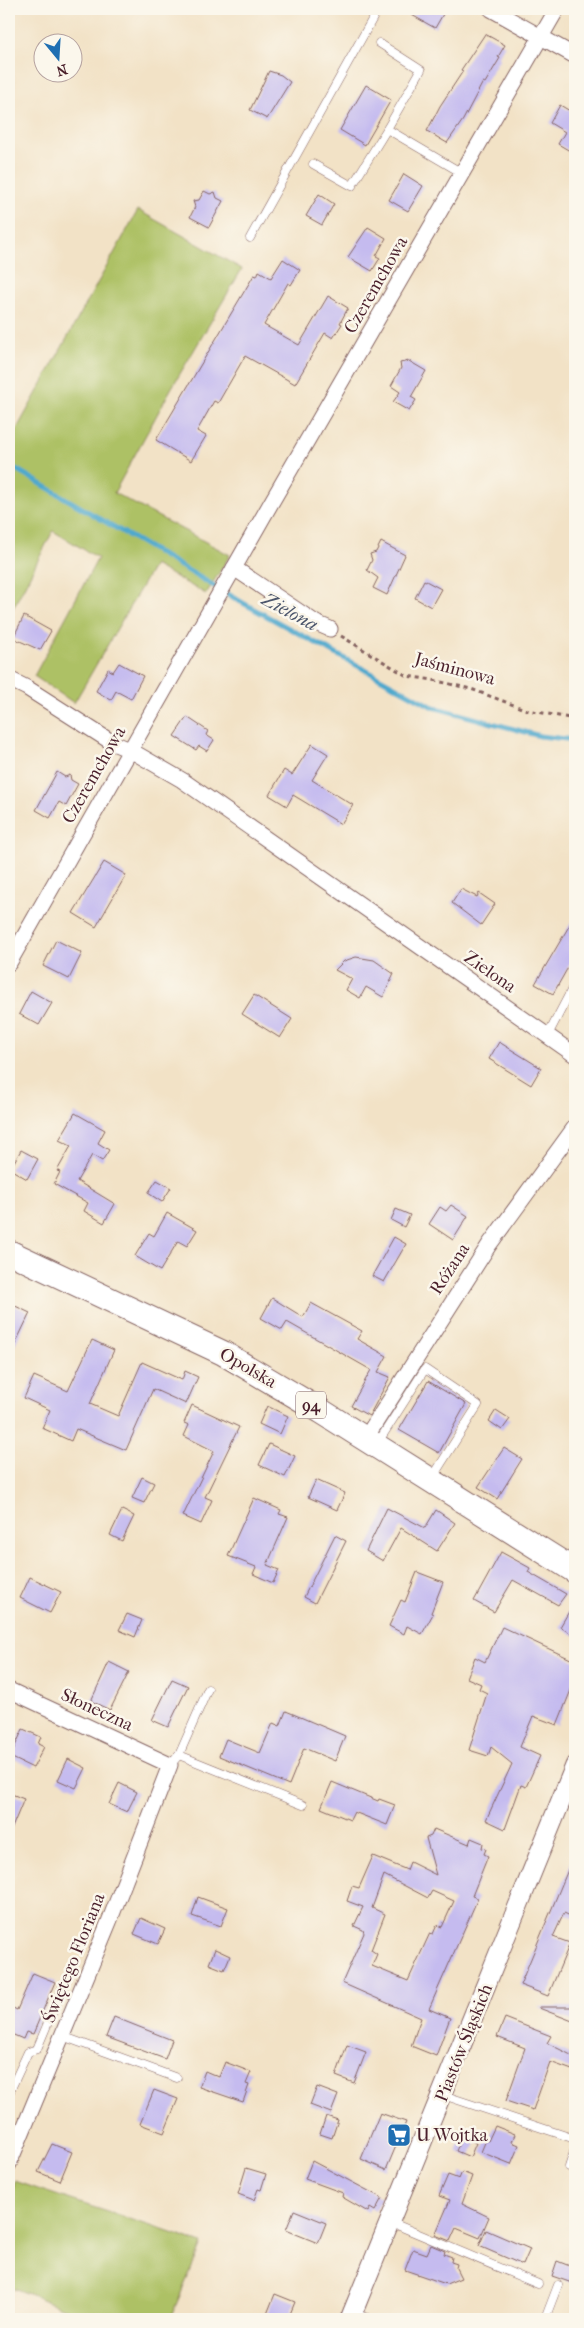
<svg xmlns="http://www.w3.org/2000/svg" width="584" height="2328" viewBox="0 0 584 2328" font-family="'IM FELL French Canon',serif">
	<style>
		.green { fill: #adc165; stroke: #7c7048 }
		.lines { fill: none; stroke-linecap: round; stroke-linejoin: round }
		.stream { stroke: #50a9cd; stroke-width: 5 }
		.building { fill: #c5bbef; fill-rule: evenodd }
		.service-casing { stroke: #856361; stroke-width: 9 }
		.minor-casing { stroke: #856361; stroke-width: 17 }
		.tertiary-casing { stroke: #856361; stroke-width: 21 }
		.primary-casing { stroke: #856361; stroke-width: 26 }
		.path { stroke: #856361; stroke-width: 3; stroke-dasharray: 4 4; stroke-linecap: butt }
		.service { stroke: #fff; stroke-width: 8 }
		.minor { stroke: #fff; stroke-width: 15 }
		.tertiary { stroke: #fff; stroke-width: 19 }
		.primary { stroke: #fff; stroke-width: 24 }
		.labels { text-anchor: middle; dominant-baseline: central; stroke-width: 5; stroke-linejoin: round; paint-order: stroke }
		.shield { fill: #fbf7ec; stroke: #7f6065; stroke-width: 1 }
		.shield-label { font-size: 16px; font-weight: bold; fill: #4a1f2b }
		.street-label { font-size: 18px; fill: #4a1f2b; stroke: #fbf7ec }
		.poi-label { font-size: 18px; fill: #4a1f2b; stroke: #fbf7ec; text-anchor: start }
		.water-label { font-size: 19px; font-style: italic; fill: #4c566c; stroke: #fbf7ec }
	</style>
	<rect width="100%" height="100%" fill="#fbf7ec"/>
	<filter id="ink" filterUnits="userSpaceOnUse"><feTurbulence type="fractalNoise" baseFrequency=".02" numOctaves="2"/><feDisplacementMap in="SourceGraphic" scale="10" xChannelSelector="R" yChannelSelector="G"/><feConvolveMatrix kernelMatrix="1 2 1 2 8 2 1 2 1" color-interpolation-filters="sRGB"/></filter>
	<filter id="wash" filterUnits="userSpaceOnUse"><feTurbulence type="fractalNoise" baseFrequency=".0096" numOctaves="4" result="noise"/><feDisplacementMap in="SourceGraphic" scale="20" xChannelSelector="R" yChannelSelector="G"/><feGaussianBlur stdDeviation="1.12" result="paint"/><feColorMatrix in="noise" values="0 0 0 0 0 0 0 0 0 0 0 0 0 0 0 0 0 1.4 0 .05"/><feComposite in="paint" operator="in"/></filter>
	<g filter="url(#wash)">
		<rect width="100%" height="100%" fill="#f2e2c6"/>
		<g class="green">
			<path d="M138,210L242,269L171,389L114,493L230,555L206,594L154,565L74,703L34,676L98,558L53,531L9,616V443Z"/>
			<path d="M15,2181C77,2203 140,2221 202,2244L170,2319H91L9,2286V2202Z"/>
		</g>
		<g class="lines">
			<path class="stream" d="M9,465L243,603L433,707L540,736L575,740"/>
		</g>
		<g id="blocks">
			<g class="building">
				<path d="M401,9H446L435,28Z"/>
				<path d="M485,34L505,45L498,57L500,58L485,83L483,82L463,120L447,143L427,131L440,106L463,71L461,70Z"/>
				<path d="M269,71L281,75L290,82L267,119L250,110Z"/>
				<path d="M366,85L391,100L365,145L340,130Z"/>
				<path d="M560,105L575,114V154L558,144L565,132L550,123Z"/>
				<path d="M404,174L423,186L408,211L389,200Z"/>
				<path d="M204,191L210,194L215,192L217,198L223,201L209,227L190,217L195,207L193,201L199,200Z"/>
				<path d="M319,194L334,204L322,225L306,216Z"/>
				<path d="M368,227L386,238L376,256L380,258L372,271L348,257Z"/>
				<path d="M283,259L300,270L291,285L288,283L264,325L299,345L328,296L348,308L340,323L342,324L333,338L325,333L295,384L245,356L218,403L214,401L197,431L206,436L191,461L156,440L254,275L257,276L259,271L271,278Z"/>
				<path d="M409,361L426,371L411,397L416,400L409,411L393,402L400,392L391,386L401,368L400,363Z"/>
				<path d="M381,542L405,555L387,595L373,588L378,578L367,570L372,560L370,554L376,552Z"/>
				<path d="M424,580L441,589L431,607L415,598Z"/>
				<path d="M24,616L51,631L40,650L13,638Z"/>
				<path d="M119,663L143,676L131,699L116,691L111,700L96,691L108,669L113,672Z"/>
				<path d="M187,717L208,731L206,735L214,740L207,751L199,746L196,750L174,736Z"/>
				<path d="M312,744L328,754L312,780L353,805L341,824L293,795L287,806L269,795L284,770L292,775Z"/>
				<path d="M57,772L65,777L70,775L71,780L78,784L66,806L59,802L50,818L36,810Z"/>
				<path d="M104,862L126,875L96,927L73,913Z"/>
				<path d="M461,889L477,897L479,893L495,904L481,925L452,903Z"/>
				<path d="M575,916V955L553,994L535,984Z"/>
				<path d="M56,940L82,953L69,979L43,966Z"/>
				<path d="M356,957L374,960L394,974L383,997L366,987L360,998L346,990L352,979L335,970L344,961Z"/>
				<path d="M31,991L52,1003L39,1025L19,1014Z"/>
				<path d="M254,995L292,1019L280,1038L242,1014Z"/>
				<path d="M499,1042L541,1068L531,1085L489,1059Z"/>
				<path d="M75,1113L105,1130L98,1143L109,1150L102,1161L92,1155L77,1181L115,1204L104,1223L84,1211L88,1203L54,1184L60,1172L57,1171L71,1146L59,1140Z"/>
				<path d="M21,1150L38,1159L27,1179L10,1169Z"/>
				<path d="M157,1180L171,1188L162,1202L148,1193Z"/>
				<path d="M451,1205L468,1216L453,1240L429,1224L440,1207L446,1211Z"/>
				<path d="M396,1209L410,1215L404,1227L391,1220Z"/>
				<path d="M167,1213L197,1230L187,1246L178,1241L160,1271L135,1256L149,1233L154,1236Z"/>
				<path d="M394,1237L406,1244L384,1282L372,1276Z"/>
				<path d="M272,1298L303,1317L311,1303L362,1331L357,1339L387,1356L378,1372L390,1377L369,1416L351,1406L371,1370L287,1322L282,1330L261,1318Z"/>
				<path d="M9,1303L30,1313L9,1357Z"/>
				<path d="M92,1340L114,1350L90,1404L118,1416L142,1362L182,1380L185,1371L198,1377L186,1404L153,1389L126,1450L76,1429L71,1441L42,1428L50,1410L24,1398L34,1376L68,1391Z"/>
				<path d="M428,1381L466,1404L439,1453L399,1430Z"/>
				<path d="M192,1405L239,1427L205,1497L212,1500L201,1524L183,1516L214,1451L184,1436L189,1425L184,1423Z"/>
				<path d="M267,1406L288,1416L280,1434L259,1424Z"/>
				<path d="M496,1410L510,1419L502,1430L489,1421Z"/>
				<path d="M269,1444L295,1456L285,1477L259,1465Z"/>
				<path d="M504,1448L522,1459L497,1499L478,1487Z"/>
				<path d="M142,1477L154,1483L144,1503L132,1498Z"/>
				<path d="M316,1480L345,1493L337,1510L308,1497Z"/>
				<path d="M254,1498L281,1510L279,1514L288,1517L267,1565L279,1570L273,1583L253,1574L256,1567L228,1556Z"/>
				<path d="M387,1508L425,1528L436,1510L455,1523L437,1551L401,1528L383,1561L366,1551Z"/>
				<path d="M122,1510L134,1516L122,1541L110,1535Z"/>
				<path d="M335,1535L346,1541L315,1603L304,1597Z"/>
				<path d="M501,1552L530,1568L528,1572L566,1594L558,1605L513,1580L494,1612L474,1601Z"/>
				<path d="M417,1572L443,1582L431,1613L433,1614L422,1634L407,1626L404,1634L389,1626L401,1600L405,1602Z"/>
				<path d="M30,1577L61,1592L50,1613L20,1598Z"/>
				<path d="M575,1601V1636L560,1627Z"/>
				<path d="M127,1614L142,1620L135,1637L119,1630Z"/>
				<path d="M502,1627L575,1661V1680L557,1725L533,1716L520,1747L540,1756L526,1787L521,1785L505,1829L486,1820L512,1764L491,1747L488,1756L469,1750L487,1693L479,1689L481,1684L467,1678L475,1657L485,1662Z"/>
				<path d="M109,1662L129,1672L110,1710L91,1701Z"/>
				<path d="M172,1679L188,1686L168,1727L152,1720Z"/>
				<path d="M286,1711L345,1736L335,1761L304,1748L289,1785L219,1756L226,1739L260,1753L273,1723L280,1726Z"/>
				<path d="M23,1729L41,1737L38,1744L44,1747L33,1768L10,1757Z"/>
				<path d="M68,1759L86,1768L76,1788L58,1780Z"/>
				<path d="M332,1782L378,1801L379,1799L395,1805L387,1825L354,1812L350,1820L321,1808Z"/>
				<path d="M119,1783L137,1792L127,1812L109,1804Z"/>
				<path d="M9,1793L24,1799L9,1835Z"/>
				<path d="M434,1829L469,1844L471,1838L483,1843L482,1848L486,1849L484,1854L488,1856L472,1896L478,1898L429,2009L450,2018L436,2056L411,2046L421,2018L342,1983L364,1933L363,1930L354,1926L363,1907L347,1901L352,1886L359,1888L373,1856L407,1870L410,1862L436,1875L426,1838L431,1836ZM384,1875L428,1898L432,1891L454,1901L442,1927L437,1925L433,1934L430,1933L408,1981L372,1966L377,1954L371,1950L385,1914L372,1908Z"/>
				<path d="M575,1853V1918L564,1913L553,1937L570,1943L548,1996L520,1985Z"/>
				<path d="M198,1897L228,1908L221,1926L192,1916Z"/>
				<path d="M141,1918L165,1929L158,1944L134,1934Z"/>
				<path d="M215,1949L230,1956L224,1970L209,1964Z"/>
				<path d="M33,1973L55,1982L33,2034L26,2032L23,2039L9,2033V2006L17,2010Z"/>
				<path d="M539,2007H575V2022L539,2008Z"/>
				<path d="M114,2017L172,2040L165,2059L106,2037Z"/>
				<path d="M505,2018L551,2036L547,2043L575,2057V2071L550,2062L533,2110L506,2101L525,2048L497,2037Z"/>
				<path d="M347,2045L366,2052L354,2083L336,2076Z"/>
				<path d="M225,2062L251,2072L246,2084L249,2085L243,2102L199,2087L205,2071L219,2077Z"/>
				<path d="M317,2087L338,2095L331,2113L310,2105Z"/>
				<path d="M154,2090L178,2099L164,2133L140,2124Z"/>
				<path d="M380,2113L406,2122L386,2170L361,2159Z"/>
				<path d="M326,2116L338,2120L332,2138L320,2134Z"/>
				<path d="M495,2126L515,2134L512,2142L519,2145L511,2164L481,2152L486,2140L488,2141Z"/>
				<path d="M462,2137L476,2143L470,2157L456,2151Z"/>
				<path d="M52,2144L72,2152L60,2181L38,2172Z"/>
				<path d="M312,2161L382,2198L375,2211L370,2208L368,2212L342,2197L343,2193L305,2179Z"/>
				<path d="M246,2168L266,2174L261,2190L258,2189L254,2200L238,2194Z"/>
				<path d="M462,2172L472,2176L462,2204L489,2217L480,2238L456,2228L450,2241L435,2235L450,2200L439,2196L448,2175L459,2179Z"/>
				<path d="M294,2210L326,2223L318,2243L286,2230Z"/>
				<path d="M486,2230L530,2249L523,2265L479,2246Z"/>
				<path d="M431,2245L445,2251L444,2254L452,2257L451,2262L457,2264L456,2268L461,2278L446,2284L405,2270L413,2249L427,2254Z"/>
				<path d="M557,2261L575,2268V2284L552,2276Z"/>
				<path d="M275,2294L295,2302L288,2319H265Z"/>
			</g>
		</g>
	</g>
	<g filter="url(#ink)">
		<use href="#blocks" fill-opacity="0" stroke="#856361" stroke-width="1"/>
		<g class="lines">
			<g class="service-casing">
				<g id="service">
					<path d="M379,43L421,70L387,129L462,173"/>
					<path d="M313,164L352,186L387,129"/>
					<path d="M250,238L378,9"/>
					<path d="M548,1035L575,983"/>
					<path d="M377,1444L425,1369L478,1405L432,1478"/>
					<path d="M179,1755L303,1805"/>
					<path d="M170,1765L179,1755L208,1689"/>
					<path d="M62,2036L177,2078"/>
					<path d="M9,2093L28,2052L37,2049L63,1987"/>
					<path d="M443,2095L575,2139"/>
					<path d="M569,2167L575,2149"/>
					<path d="M390,2222L538,2284"/>
					<path d="M353,2313L371,2319"/>
					<path d="M545,2319L558,2285"/>
				</g>
			</g>
			<g class="minor-casing">
				<g id="minor">
					<path d="M491,9L575,56"/>
					<path d="M234,568L316,623L330,629"/>
					<path d="M9,679L27,688L113,743L130,750L182,780L575,1055"/>
					<path d="M9,963L271,503L557,9"/>
					<path d="M365,1439L489,1245L575,1127"/>
					<path d="M9,1690L170,1765L109,1922L9,2164"/>
				</g>
			</g>
			<g class="tertiary-casing">
				<path id="tertiary" d="M350,2319L575,1766"/>
			</g>
			<g class="primary-casing">
				<path id="primary" d="M9,1252L223,1353L321,1411L575,1571"/>
			</g>
			<path class="path" d="M341,636L407,676L433,680L471,689L527,710L575,719"/>
			<use href="#service" class="service"/>
			<use href="#minor" class="minor"/>
			<use href="#tertiary" class="tertiary"/>
			<use href="#primary" class="primary"/>
		</g>
	</g>
	<defs>
		<g id="supermarket-square" transform="scale(1.25)"><rect x="-9" y="-9" width="18" height="18" rx="4" fill="#1f6fb2" stroke="#fbf7ec"/><path d="M-6-5.5h2.5l.6 2H6L4.5 2H-2.5L-4.4-4H-6ZM-1.5 3.2a1.3 1.3 0 1 0 .1 0ZM3 3.2a1.3 1.3 0 1 0 .1 0Z" fill="#fff"/></g>
	</defs>
	<g fill-rule="evenodd">
		<use href="#supermarket-square" x="399" y="2135"/>
	</g>
	<g class="labels">
		<rect class="shield" x="296" y="1391.5" width="30" height="27" rx="4"/>
		<g class="shield-label">
			<text x="311" y="1405">94</text>
		</g>
		<g class="street-label">
			<text transform="translate(376 285) rotate(-60)">Czeremchowa</text>
			<text transform="translate(455 669) rotate(15)">Jaśminowa</text>
			<text transform="translate(94 775) rotate(-60)">Czeremchowa</text>
			<text transform="translate(490 972) rotate(35)">Zielona</text>
			<text transform="translate(450 1269) rotate(-57)">Różana</text>
			<text transform="translate(248 1368) rotate(30)">Opolska</text>
			<text transform="translate(97 1710) rotate(25)">Słoneczna</text>
			<text transform="translate(74 1958) rotate(-68)">Świętego Floriana</text>
			<text transform="translate(464 2043) rotate(-68)">Piastów Śląskich</text>
		</g>
		<g class="poi-label">
			<text x="416" y="2135">U Wojtka</text>
		</g>
		<g class="water-label">
			<text transform="translate(290 612) rotate(28)">Zielona</text>
		</g>
	</g>
	<rect width="584" height="2328" fill="none" stroke="#fbf7ec" stroke-width="30"/>
	<g transform="translate(58 58) rotate(162)"><circle r="24" fill="#fbf7ec" stroke="#b4a19f"/>
	<path d="M0-4L9 19L0 12L-9 19Z" fill="#1f6fb2"/>
	<text y="-8" font-size="14" font-weight="bold" text-anchor="middle" fill="#4a1f2b">N</text>
	</g>
</svg>
